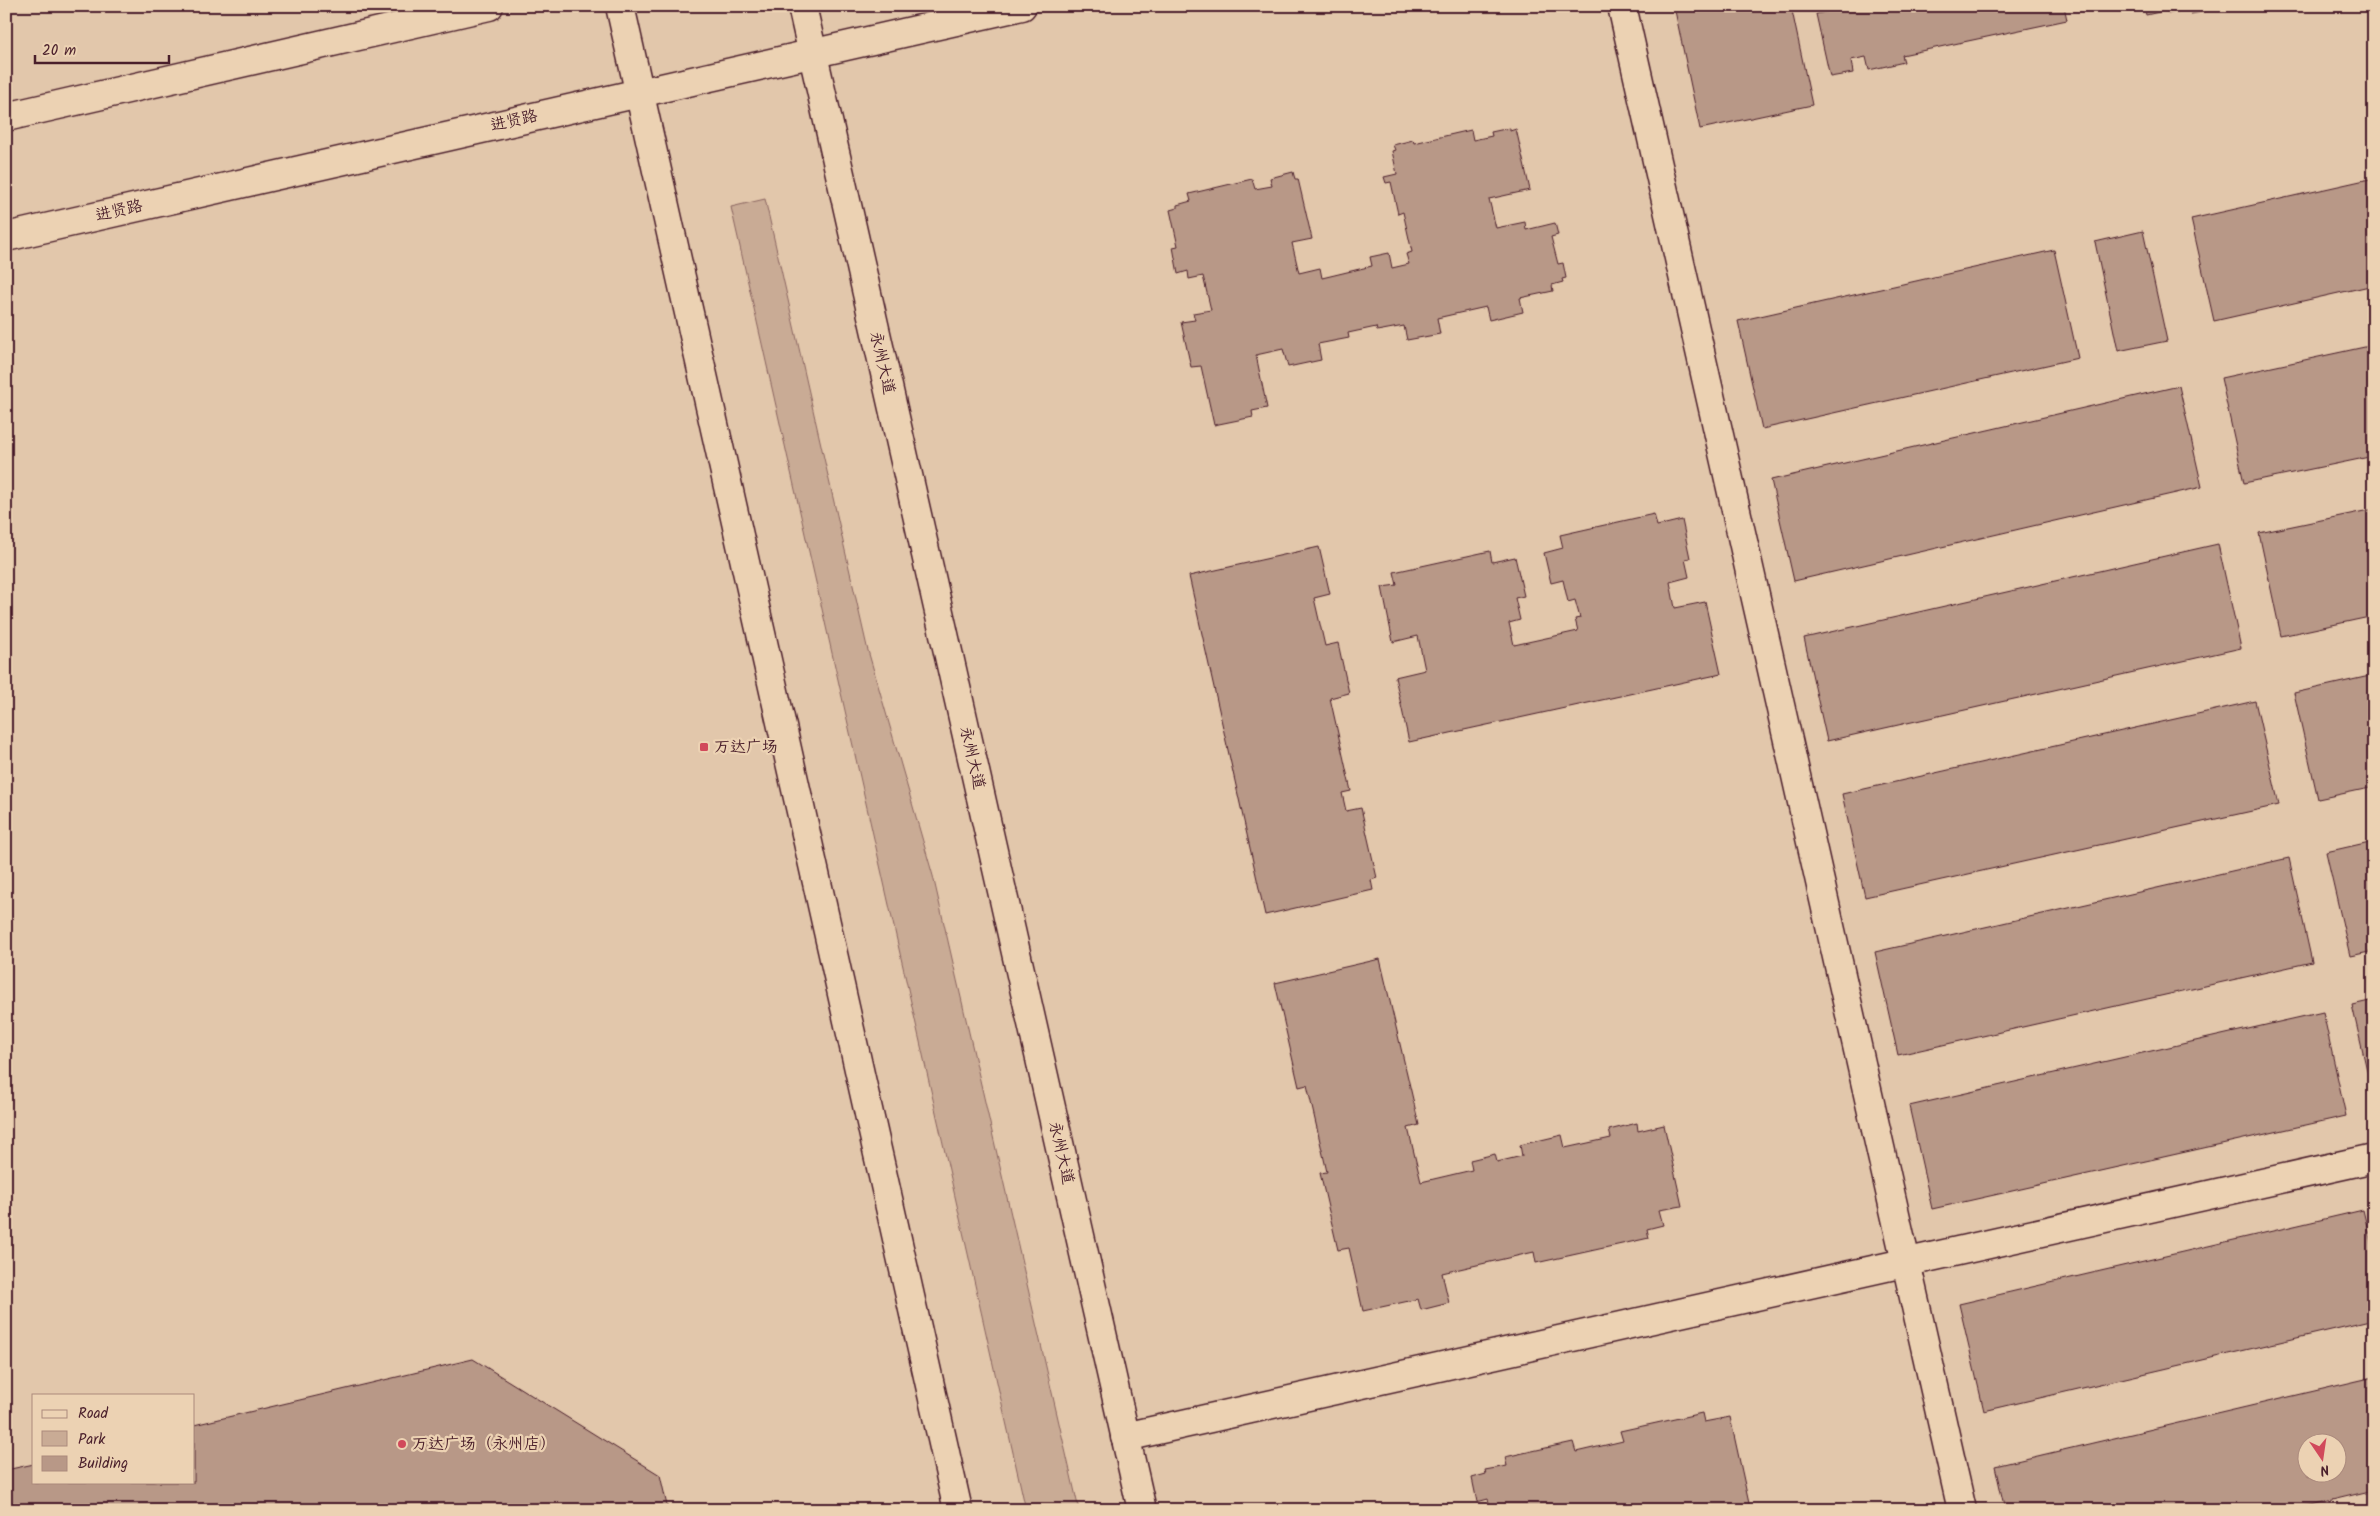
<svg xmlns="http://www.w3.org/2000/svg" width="2380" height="1516" viewBox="0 0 2380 1516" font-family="Kalam,'LXGW WenKai TC',sans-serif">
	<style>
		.green { fill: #c9ab95; stroke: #8a6560 }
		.building { fill: #b89887; stroke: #4a1f2b; fill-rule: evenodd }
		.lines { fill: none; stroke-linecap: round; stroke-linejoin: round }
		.minor-casing { stroke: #4a1f2b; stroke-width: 31 }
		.tertiary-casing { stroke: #4a1f2b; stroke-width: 31 }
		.primary-casing { stroke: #4a1f2b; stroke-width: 31 }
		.minor { stroke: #ecd2b3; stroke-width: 28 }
		.tertiary { stroke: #ecd2b3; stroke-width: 28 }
		.primary { stroke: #ecd2b3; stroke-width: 28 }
		.poi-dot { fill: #d1495b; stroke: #ecd2b3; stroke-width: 2 }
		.labels { text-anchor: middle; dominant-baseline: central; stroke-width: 4.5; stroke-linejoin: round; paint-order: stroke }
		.street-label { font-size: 16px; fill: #4a1f2b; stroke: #ecd2b3 }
		.poi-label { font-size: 16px; fill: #4a1f2b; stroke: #ecd2b3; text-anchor: start }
	</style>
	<rect width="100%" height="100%" fill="#e2c7ab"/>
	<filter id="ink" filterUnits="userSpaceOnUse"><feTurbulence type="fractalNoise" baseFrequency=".02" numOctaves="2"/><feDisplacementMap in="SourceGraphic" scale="10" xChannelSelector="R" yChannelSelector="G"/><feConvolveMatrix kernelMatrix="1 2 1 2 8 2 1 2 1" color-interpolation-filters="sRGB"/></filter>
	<g filter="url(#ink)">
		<path class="green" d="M765,199L867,647L933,876L1079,1510H1026L731,207Z"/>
		<g class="building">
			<path d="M1674,6H1791L1812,105L1700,129Z"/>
			<path d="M1835,6H2064L2067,20L1902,55L1904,62L1869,70L1866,57L1851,60L1853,73L1830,77L1816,14L1835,10Z"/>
			<path d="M2144,6H2229V7L2191,14L2190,9L2168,14V10L2146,15Z"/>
			<path d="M1510,128V131L1516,129L1530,190L1489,199L1496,228L1525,222L1526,230L1555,223L1558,235L1551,237L1558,264L1563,263L1566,278L1562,279L1563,282L1552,285L1553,291L1520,298L1523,312L1489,320L1486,307L1437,318L1440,334L1407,340L1404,326L1377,331L1376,327L1348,333L1349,338L1318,344L1321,360L1288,367L1283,349L1256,355L1267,408L1252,411L1253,417L1214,425L1201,366L1191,367L1181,322L1195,320L1193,313L1211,310L1203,276L1189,279L1188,271L1178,274L1173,247L1178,246L1170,210L1177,208V205L1191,201L1189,194L1252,179L1255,189L1272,186L1270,178L1293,172L1295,179H1298L1312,239L1292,243L1299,273L1320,268L1322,278L1372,266L1370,257L1389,253L1392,268L1409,264L1406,254L1412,252L1403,212L1398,214L1391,182L1386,183L1384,177L1397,174L1392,151L1395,150L1393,145L1413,140L1414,143L1471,130L1473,140L1492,136L1491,132Z"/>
			<path d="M2374,178V285L2214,321L2191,219Z"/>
			<path d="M2143,231L2167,341L2118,351L2095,242Z"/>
			<path d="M2054,250L2078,358L1762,429L1738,321Z"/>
			<path d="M2374,345V456L2244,483L2221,378Z"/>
			<path d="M2179,386L2202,487L1794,581L1771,480Z"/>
			<path d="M2374,509V616L2281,636L2259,533Z"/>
			<path d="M1654,514L1657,526L1682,520L1690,558L1685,559L1689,577L1670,582L1675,608L1705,602L1721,674L1409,742L1395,677L1425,670L1418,636L1393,642L1382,587L1397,585L1394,572L1490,551L1492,562L1515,557L1524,596L1515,598L1520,620L1509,623L1514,645L1578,631L1575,619L1580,618L1575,600L1568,602L1563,580L1551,583L1544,553L1563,548L1560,535Z"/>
			<path d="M2218,544L2241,648L1827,741L1804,638Z"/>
			<path d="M1319,547L1330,594L1314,598L1325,646L1338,643L1349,693L1330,698L1351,791L1342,793L1346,811L1361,808L1377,878L1371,880L1373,890L1265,915L1189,576Z"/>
			<path d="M2374,675V787L2318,799L2294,693Z"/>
			<path d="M2255,701L2279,805L1865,897L1842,794Z"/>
			<path d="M2374,841V951L2350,956L2326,852Z"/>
			<path d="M2289,858L2312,962L1898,1055L1875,952Z"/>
			<path d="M1380,959L1419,1125L1408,1128L1421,1182L1472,1170L1470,1160L1495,1154L1497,1162L1522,1156L1520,1145L1562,1135L1565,1148L1611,1138L1609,1130L1637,1123L1638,1131L1664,1125L1682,1206L1659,1210L1663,1225L1647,1229L1649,1238L1536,1263L1534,1252L1442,1273L1449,1303L1421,1310L1418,1299L1363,1311L1349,1248L1338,1250L1320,1173L1327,1172L1307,1085L1299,1087L1275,983Z"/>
			<path d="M2374,1000V1101L2352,1005Z"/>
			<path d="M2323,1012L2346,1116L1932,1209L1909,1106Z"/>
			<path d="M2363,1210L2374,1255V1320L1984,1411L1959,1304Z"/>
			<path d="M473,1359L660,1475L668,1510H6V1470L34,1464V1482H194V1425Z"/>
			<path d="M2374,1377V1490L2290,1510H2005L1995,1466ZM2308,1444H2338V1474H2308Z"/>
			<path d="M1702,1413L1704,1422L1730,1417L1750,1508L1491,1510L1488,1499L1477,1502L1472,1478L1486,1474L1485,1470L1507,1466L1505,1457L1573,1442L1576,1452L1623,1441L1620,1431Z"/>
		</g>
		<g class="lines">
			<g class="minor-casing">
				<g id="minor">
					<path d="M1622,6L1962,1510"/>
					<path d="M1125,1437L2374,1158"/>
				</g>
			</g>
			<g class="tertiary-casing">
				<g id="tertiary">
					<path d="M6,117L489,6"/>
					<path d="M6,237L1022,6"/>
				</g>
			</g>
			<g class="primary-casing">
				<g id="primary">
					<path d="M620,6L958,1510"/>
					<path d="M802,6L1142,1510"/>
				</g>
			</g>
			<use href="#minor" class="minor"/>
			<use href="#tertiary" class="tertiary"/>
			<use href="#primary" class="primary"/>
		</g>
	</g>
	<g class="poi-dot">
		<rect x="699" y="742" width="10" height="10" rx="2.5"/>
		<circle cx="402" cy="1444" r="5"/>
	</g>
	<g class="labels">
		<g class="street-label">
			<text transform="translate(514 121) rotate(-13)">进贤路</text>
			<text transform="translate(119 211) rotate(-13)">进贤路</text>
			<text transform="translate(882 363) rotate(77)">永州大道</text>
			<text transform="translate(972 758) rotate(77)">永州大道</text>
			<text transform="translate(1061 1153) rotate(77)">永州大道</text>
		</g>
		<g class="poi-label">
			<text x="714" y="747">万达广场</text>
			<text x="412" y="1444">万达广场（永州店）</text>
		</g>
	</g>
	<rect width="2380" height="1516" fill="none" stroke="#ecd2b3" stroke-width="25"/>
	<rect x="12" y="12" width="2355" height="1491" fill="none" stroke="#4a1f2b" stroke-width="2" filter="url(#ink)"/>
	<rect x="32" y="1394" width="162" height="90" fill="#ecd2b3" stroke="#ab8a7d"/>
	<rect x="42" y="1410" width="25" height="8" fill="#ecd2b3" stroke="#ab8a7d"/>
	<text x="78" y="1418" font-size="15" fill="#4a1f2b">Road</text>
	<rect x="42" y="1431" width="25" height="15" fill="#c9ab95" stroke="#ab8a7d"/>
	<text x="78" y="1444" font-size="15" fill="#4a1f2b">Park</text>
	<rect x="42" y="1456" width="25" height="15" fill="#b89887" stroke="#ab8a7d"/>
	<text x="78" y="1468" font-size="15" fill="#4a1f2b">Building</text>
	<g transform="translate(2322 1458) rotate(167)"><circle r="24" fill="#ecd2b3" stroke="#ab8a7d"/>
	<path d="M0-4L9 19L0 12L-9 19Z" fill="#d1495b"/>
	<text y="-8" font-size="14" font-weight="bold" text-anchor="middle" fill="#4a1f2b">N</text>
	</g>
	<path d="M35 55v8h134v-8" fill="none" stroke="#4a1f2b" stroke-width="2.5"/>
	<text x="42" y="55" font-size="15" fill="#4a1f2b" stroke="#ecd2b3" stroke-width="4" paint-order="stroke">20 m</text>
</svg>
